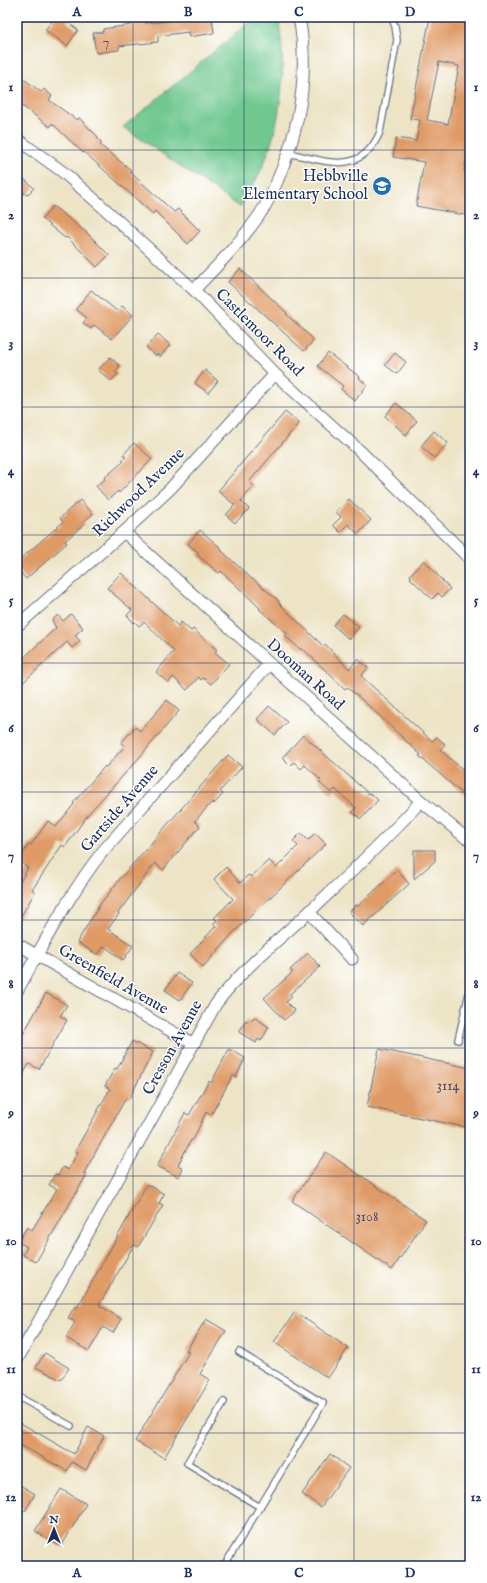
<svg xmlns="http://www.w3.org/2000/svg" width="487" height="1583" viewBox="0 0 487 1583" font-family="'IM FELL English',serif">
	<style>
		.green { fill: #6fc88f; stroke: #457c76 }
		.building { fill: #df9a65; fill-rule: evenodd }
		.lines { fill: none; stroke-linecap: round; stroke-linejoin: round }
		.lane-casing { stroke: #646e82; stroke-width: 8 }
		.street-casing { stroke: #646e82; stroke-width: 13 }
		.lane { stroke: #fff; stroke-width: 5.5 }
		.street { stroke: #fff; stroke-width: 11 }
		.grid { fill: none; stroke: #1b2f5e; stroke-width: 1; stroke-opacity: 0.55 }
		.labels { text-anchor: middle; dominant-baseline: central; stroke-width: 3; stroke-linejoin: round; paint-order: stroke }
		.number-label { font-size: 14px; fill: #4c4a60 }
		.poi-label { font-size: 16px; fill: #1b2f5e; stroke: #fff; text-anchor: end }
		.street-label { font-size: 16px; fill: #1b2f5e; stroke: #fff }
		.neatline { fill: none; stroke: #1b2f5e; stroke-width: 1.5 }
		.grid-label { font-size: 13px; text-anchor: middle; font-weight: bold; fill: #1b2f5e }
	</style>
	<rect width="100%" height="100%" fill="#fff"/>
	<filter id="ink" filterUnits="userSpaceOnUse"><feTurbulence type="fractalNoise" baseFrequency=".025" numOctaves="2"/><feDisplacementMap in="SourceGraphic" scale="8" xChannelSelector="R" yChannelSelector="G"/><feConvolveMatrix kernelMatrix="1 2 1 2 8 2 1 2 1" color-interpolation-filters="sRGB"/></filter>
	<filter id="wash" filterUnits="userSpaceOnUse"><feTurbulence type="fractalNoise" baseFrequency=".012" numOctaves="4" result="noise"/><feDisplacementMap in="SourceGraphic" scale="16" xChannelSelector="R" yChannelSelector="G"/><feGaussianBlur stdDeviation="0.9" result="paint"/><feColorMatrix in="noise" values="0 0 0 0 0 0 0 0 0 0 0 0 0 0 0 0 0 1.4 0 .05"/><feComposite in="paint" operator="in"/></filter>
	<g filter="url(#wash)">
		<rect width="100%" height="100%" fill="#ede4c6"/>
		<path class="green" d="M256,17H278C288,71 282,131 256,180C251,189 245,198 240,207L123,127Z"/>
		<g id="blocks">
			<g class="building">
				<path d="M55,17H71L67,22L78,30L67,46L45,30Z"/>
				<path d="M170,17H212L214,33L189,37L188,32L158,36V42L119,46V50L96,53L93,33L103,32V29L131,25V22L145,20V23L170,21Z"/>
				<path d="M430,17H470V140L464,171L470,172V216L416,206L424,162L393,157L396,138L416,141L420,120L410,119ZM439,62L459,66L448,124L427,120Z"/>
				<path d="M17,74L41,92L44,89L52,96L49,100L77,120L79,118L98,137L97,138L102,143L100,145L131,170L130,172L174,212L178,209L200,231L188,244L155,211L153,214L84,152L83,153L52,123L50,127L17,102Z"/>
				<path d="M17,173L34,188L27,195L24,193L17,200Z"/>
				<path d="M53,206L87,233L109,255L97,267L67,237L65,238L42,219Z"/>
				<path d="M240,269L287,313L286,314L314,340L304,351L228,282Z"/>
				<path d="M91,290L117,311L122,306L133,315L112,339L94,325L91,329L83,323L87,318L76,309Z"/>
				<path d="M158,334L170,345L160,357L157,354L156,356L146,347Z"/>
				<path d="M328,353L360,377L359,378L367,385L355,401L341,389L343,386L318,366Z"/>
				<path d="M395,353L406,362L397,374L385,365Z"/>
				<path d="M110,357L120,366L115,371L118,374L111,381L98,370Z"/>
				<path d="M205,370L218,381L208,393L195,383Z"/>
				<path d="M396,403L417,421L406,435L385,416Z"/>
				<path d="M285,412L299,423L249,482L254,486L241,501L249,509L235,523L226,515L235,505L218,491Z"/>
				<path d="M434,431L448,443L434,458L421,446Z"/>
				<path d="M134,443L152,459L119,493L118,491L108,500L96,486L105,479L104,478L124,461L122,460L126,457L123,455Z"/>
				<path d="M349,499L371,520L358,534L348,524L340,532L333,525L341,517L336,512Z"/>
				<path d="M80,500L93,514L83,522L84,524L65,541L67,543L26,579L17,569V562L63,522L60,518Z"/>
				<path d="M200,530L222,549L221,550L253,580V579L279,601L278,602L286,610L323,646L325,644L349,669L358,659L368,668L361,676L432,741L437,737L445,744L440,750L461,768L463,769L470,761V788L464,795L419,756L421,755L369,706L347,687L345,689L302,648L301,650L285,636L287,633L259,609L260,608L221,571L219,573L197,555L199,553L188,544Z"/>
				<path d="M424,560L450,589L442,597L438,593L432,599L410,578L411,577L410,575Z"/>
				<path d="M121,573L178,626L181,622L191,631L193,629L217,650L215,652L229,664L211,684L203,678L201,680L199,677L187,690L173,677L168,683L156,672L174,651L144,622L139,626L135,622L134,623L127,615L132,610L107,588Z"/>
				<path d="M71,614L83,628L75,635L80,641L72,648L67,642L17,688V664L56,628L52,620L58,615L63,621Z"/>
				<path d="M343,614L359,627L349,639L333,625Z"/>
				<path d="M167,700L179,711L139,758L89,813L65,847L62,845L32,890L35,892L17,923V887L28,868L18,861L29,844L31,845L48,821L56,827L74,804L73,803L105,766L106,767L125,746L121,743L135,727L140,731Z"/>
				<path d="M269,706L287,722L275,735L257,719Z"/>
				<path d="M303,735L369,794L370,793L378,800L361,819L352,812L356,808L335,789L331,793L319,782L321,780L305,765L301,769L294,762L290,766L282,758Z"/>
				<path d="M228,755L242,767L220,791L223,794L214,804L212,802L195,821L200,826L163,870L155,863L118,913L119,914L108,929L133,946L123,960L104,946L98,955L77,942L101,903L120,879Z"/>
				<path d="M301,833L308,840L315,833L326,844L233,933L203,967L190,954L216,926L213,924L217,920L214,918L233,899L214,879L226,867L240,883L248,875L251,877L269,860L276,868L298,846L293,841Z"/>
				<path d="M414,850H435V861L414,879Z"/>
				<path d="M397,870L409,884L363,926L349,912L356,905L358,906Z"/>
				<path d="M308,953L320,967L290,994L292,997L286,1002L295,1011L284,1020L264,998L293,972L290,970Z"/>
				<path d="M177,973L192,983L180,1000L165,990Z"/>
				<path d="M46,993L67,1005L60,1016L67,1020L39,1069L29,1064L17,1085V1045Z"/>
				<path d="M254,1017L269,1027L261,1041L258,1039L256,1043L239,1032L246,1020L249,1022Z"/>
				<path d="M132,1041L153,1052L129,1099L126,1098L104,1137L84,1173L87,1174L36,1262L23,1255L27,1247L18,1242L27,1227L32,1230L57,1189L49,1185L55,1174L58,1175L63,1167L68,1170L78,1152L75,1151L110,1089L105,1086L115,1068L117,1069Z"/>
				<path d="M229,1049L245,1058L236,1077L233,1075L211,1115L206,1112L193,1140H191L178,1165L183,1168L179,1177L157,1166L185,1113L189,1115L209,1081L211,1083Z"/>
				<path d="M379,1049L470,1068V1128L367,1107Z"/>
				<path d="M326,1152L426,1220L392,1270L292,1201Z"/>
				<path d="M147,1184L164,1194L159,1203L163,1205L138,1247L134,1245L99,1305L121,1319L113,1333L103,1327L89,1351L66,1338L75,1322L68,1318L75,1306L77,1308L93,1280Z"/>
				<path d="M295,1312L348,1348L328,1378L274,1342Z"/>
				<path d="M206,1319L226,1331L200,1374L210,1380L164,1458L135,1441L189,1352L186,1351Z"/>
				<path d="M45,1353L69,1368L61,1380L36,1367Z"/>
				<path d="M17,1421L74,1454L88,1427L104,1436L86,1470L72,1462L67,1471L17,1443Z"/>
				<path d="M330,1454L349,1468L321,1507L302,1494Z"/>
				<path d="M17,1483L35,1494L25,1511L17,1506Z"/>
				<path d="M61,1489L86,1504L61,1547L35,1531Z"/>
			</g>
		</g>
	</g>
	<g filter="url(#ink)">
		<use href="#blocks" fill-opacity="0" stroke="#646e82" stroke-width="1"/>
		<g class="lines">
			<g class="lane-casing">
				<g id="lane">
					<path d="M288,153C326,161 361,177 380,132L397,40L395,26L391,17"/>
					<path d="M458,1040L470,989"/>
					<path d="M17,1396L71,1426"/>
					<path d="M224,1402L187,1463L260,1507"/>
					<path d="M224,1566L323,1403L239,1352"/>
				</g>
			</g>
			<g class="street-casing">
				<g id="street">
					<path d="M17,139L63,172L105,209L194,290L275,374L360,451L470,559"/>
					<path d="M194,290C216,267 239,244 258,217C268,203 276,185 282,169C302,119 309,70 299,17"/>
					<path d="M124,532L421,801L466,838"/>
					<path d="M17,626L124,532L170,489L275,374"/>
					<path d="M309,912L352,959"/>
					<path d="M17,944L194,1044"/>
					<path d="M17,991C44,943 69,894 103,851L269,664"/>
					<path d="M17,1360L216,1004C242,969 276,942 309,912C347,876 386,840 421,801"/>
				</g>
			</g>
			<use href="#lane" class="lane"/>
			<use href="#street" class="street"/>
		</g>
	</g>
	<path class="grid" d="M133,17V1566M244,17V1566M354,17V1566M17,150H470M17,278H470M17,407H470M17,535H470M17,663H470M17,792H470M17,920H470M17,1048H470M17,1176H470M17,1304H470M17,1433H470"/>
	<defs>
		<g id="school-disc" transform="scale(1)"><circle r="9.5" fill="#1f6fb2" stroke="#fff"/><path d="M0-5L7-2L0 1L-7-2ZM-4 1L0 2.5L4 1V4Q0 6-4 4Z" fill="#fff"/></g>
	</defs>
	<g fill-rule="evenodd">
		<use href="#school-disc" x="382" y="186"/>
	</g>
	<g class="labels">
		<g class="number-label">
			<text x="106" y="42">7</text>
			<text x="448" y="1086">3114</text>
			<text x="367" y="1217">3108</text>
		</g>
		<g class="poi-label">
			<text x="368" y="177">Hebbville<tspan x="368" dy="18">Elementary School</tspan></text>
		</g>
		<g class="street-label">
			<text transform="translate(259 333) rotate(45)">Castlemoor Road</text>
			<text transform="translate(139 493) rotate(-44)">Richwood Avenue</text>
			<text transform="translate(305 675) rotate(42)">Dooman Road</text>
			<text transform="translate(120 809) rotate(-49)">Gartside Avenue</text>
			<text transform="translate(113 980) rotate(30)">Greenfield Avenue</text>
			<text transform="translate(173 1048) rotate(-61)">Cresson Avenue</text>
		</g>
	</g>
	<rect width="487" height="1583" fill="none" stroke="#fff" stroke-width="44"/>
	<g transform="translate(54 1529)" stroke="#ffffff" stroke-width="3" paint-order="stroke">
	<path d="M0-3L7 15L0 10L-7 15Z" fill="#1b2f5e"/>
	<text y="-6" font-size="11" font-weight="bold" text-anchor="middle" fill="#1b2f5e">N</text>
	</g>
	<rect x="22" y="22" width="443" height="1539" class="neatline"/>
	<g class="grid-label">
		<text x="77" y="16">A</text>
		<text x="188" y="16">B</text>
		<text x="299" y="16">C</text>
		<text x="410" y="16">D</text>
		<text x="11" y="91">1</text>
		<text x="476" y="91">1</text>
		<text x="11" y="219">2</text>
		<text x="476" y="219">2</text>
		<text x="11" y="347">3</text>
		<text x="476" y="347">3</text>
		<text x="11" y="475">4</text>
		<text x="476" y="475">4</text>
		<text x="11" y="604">5</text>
		<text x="476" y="604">5</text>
		<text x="11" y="732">6</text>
		<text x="476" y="732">6</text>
		<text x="11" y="860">7</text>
		<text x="476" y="860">7</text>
		<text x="11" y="988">8</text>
		<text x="476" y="988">8</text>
		<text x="11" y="1117">9</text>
		<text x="476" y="1117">9</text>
		<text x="11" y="1245">10</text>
		<text x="476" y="1245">10</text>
		<text x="11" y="1373">11</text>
		<text x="476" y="1373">11</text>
		<text x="11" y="1501">12</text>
		<text x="476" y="1501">12</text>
		<text x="77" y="1577">A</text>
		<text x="188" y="1577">B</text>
		<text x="299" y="1577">C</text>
		<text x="410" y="1577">D</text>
	</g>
</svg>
